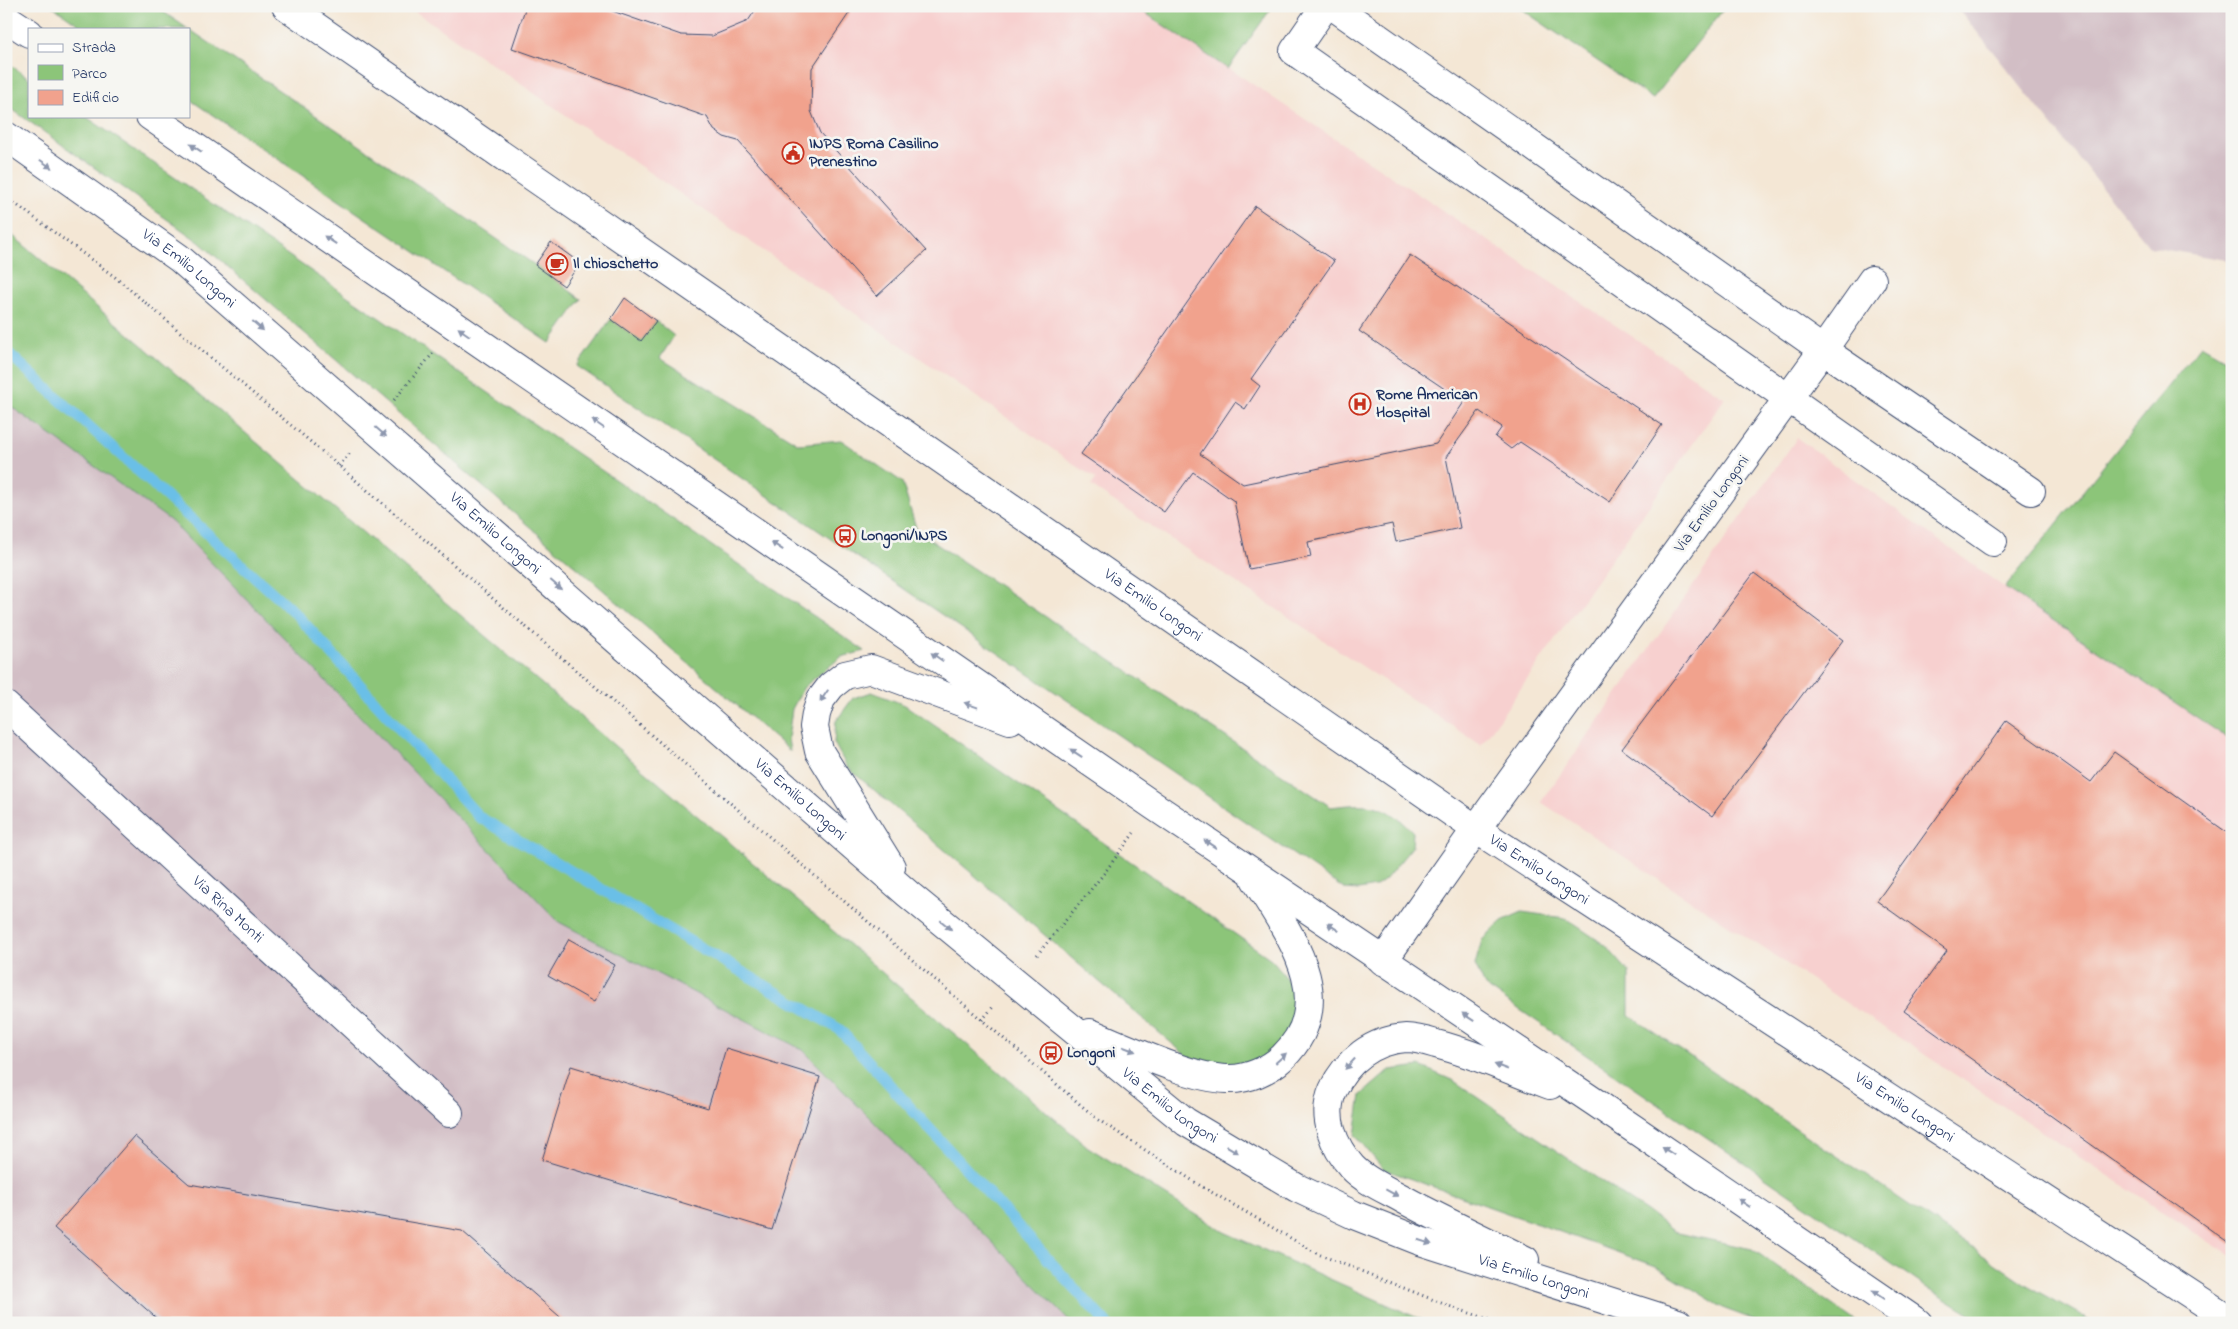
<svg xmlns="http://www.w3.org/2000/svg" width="2238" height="1329" viewBox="0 0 2238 1329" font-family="'Indie Flower',sans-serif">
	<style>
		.built { fill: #f7d0cf }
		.industrial { fill: #d2bec5 }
		.green { fill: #8cc579; stroke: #547a6c }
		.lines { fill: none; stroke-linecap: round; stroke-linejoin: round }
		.stream { stroke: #6bbfe7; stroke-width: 11 }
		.building { fill: #f1a28d }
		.minor-casing { stroke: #3c4b70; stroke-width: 30 }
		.path { stroke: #3c4b70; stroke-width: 3; stroke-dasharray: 1 4; stroke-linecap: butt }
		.minor { stroke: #fff; stroke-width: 28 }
		.oneway { fill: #8d97ae }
		.labels { text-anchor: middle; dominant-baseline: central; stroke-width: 5; stroke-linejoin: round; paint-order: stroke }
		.poi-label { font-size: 16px; font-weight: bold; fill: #1b2f5e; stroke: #f6f6f2; text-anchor: start }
		.street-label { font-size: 16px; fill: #1b2f5e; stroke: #f6f6f2 }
	</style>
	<rect width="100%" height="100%" fill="#f6f6f2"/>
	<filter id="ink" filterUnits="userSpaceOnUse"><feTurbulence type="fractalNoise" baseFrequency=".02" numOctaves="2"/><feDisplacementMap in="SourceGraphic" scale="10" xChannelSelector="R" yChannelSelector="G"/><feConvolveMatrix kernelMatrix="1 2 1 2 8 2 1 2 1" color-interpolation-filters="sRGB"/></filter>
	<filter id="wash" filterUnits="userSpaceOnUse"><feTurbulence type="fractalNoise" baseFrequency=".0096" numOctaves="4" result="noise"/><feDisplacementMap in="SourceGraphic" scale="20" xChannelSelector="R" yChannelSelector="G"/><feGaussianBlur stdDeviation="1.12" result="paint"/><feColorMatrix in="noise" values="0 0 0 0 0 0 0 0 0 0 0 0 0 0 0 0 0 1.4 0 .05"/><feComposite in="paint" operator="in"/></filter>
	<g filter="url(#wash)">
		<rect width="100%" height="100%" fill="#f4e7d5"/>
		<g class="built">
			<path d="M407,6H1135L1725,398L1481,745L1091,486L1096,479Z"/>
			<path d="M1797,438L2005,588L2232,741V1257L1541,802Z"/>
		</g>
		<g class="industrial">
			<path d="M1956,6H2232V261L2150,247Z"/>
			<path d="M6,403L171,521L559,922L803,1050L1072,1323H6Z"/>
		</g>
		<g class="green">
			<path d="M52,6H155L188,29H85Z"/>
			<path d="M1135,6H1273L1228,69Z"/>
			<path d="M1517,6H1726L1653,99Z"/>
			<path d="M189,29L535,265L581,299L550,343L189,99Z"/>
			<path d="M6,62L29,78V116H85L865,651L841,657L804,687L792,709L788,739L790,751L199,242L6,105Z"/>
			<path d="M6,230L1088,1147L1224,1232L1429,1323H1072L803,1050L559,922L171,521L6,403Z"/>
			<path d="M611,319L641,341L656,321L674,336L660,358L799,444L841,440L902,482L917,531L1331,807C1369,802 1386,803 1413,832L1412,847L1385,880L1375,887L1359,890L1344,889L577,366Z"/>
			<path d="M2201,345L2232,363V741L2005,588Z"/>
			<path d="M872,692L905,705L1271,959C1286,975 1299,993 1295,1017C1293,1028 1275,1049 1268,1060L1226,1072L1189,1058L847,767L834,743L836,721L853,698Z"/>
			<path d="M1522,912L1565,918L1605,945L1629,972V1015L2027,1285L2095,1323H1984L1930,1290L1485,986L1475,965L1482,940L1502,921Z"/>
			<path d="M1420,1066L1454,1081L1678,1233L1752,1249L1858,1323H1763L1725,1309L1656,1266L1383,1169L1355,1135L1361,1095L1390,1070Z"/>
		</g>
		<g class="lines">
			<path class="stream" d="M6,351L297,615L479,817L839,1029L1106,1323"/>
		</g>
		<g id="blocks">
			<g class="building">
				<path d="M526,6H598L681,35L712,36L748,21L758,6H854L812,68L811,111L820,133L926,251L877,296L738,141L724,137L714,130L707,117L512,48Z"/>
				<path d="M1255,206L1334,261L1251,379L1260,386L1245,409L1235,402L1200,454L1243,484L1436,444L1464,402L1359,331L1410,255L1662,425L1610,502L1520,442L1511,449L1495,437L1502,427L1479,411L1446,457L1460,528L1396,542L1392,524L1308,542L1311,557L1249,569L1234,501L1193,472L1164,512L1081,454Z"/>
				<path d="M551,242L580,263L564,286L535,265Z"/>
				<path d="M625,298L656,321L641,341L611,319Z"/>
				<path d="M1754,573L1843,640L1712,816L1622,749Z"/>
				<path d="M2006,721L2091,782L2114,752L2232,836V1245L1904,1011L1947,951L1877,901Z"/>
				<path d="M569,939L615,965L594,1002L548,976Z"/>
				<path d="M726,1048L820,1077L772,1230L542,1160L571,1066L708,1108Z"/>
				<path d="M134,1136L189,1184L462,1231L567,1323H162L54,1228Z"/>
			</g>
		</g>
	</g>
	<g filter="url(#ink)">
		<use href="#blocks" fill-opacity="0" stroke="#3c4b70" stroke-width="1"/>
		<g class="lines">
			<g class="minor-casing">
				<g id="minor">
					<path id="s1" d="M286,6L1476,829L2232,1321"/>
					<path d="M1325,6L1294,51L1993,542"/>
					<path d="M1333,6L1823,350L1476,829L1383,961"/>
					<path d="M6,18L29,33"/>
					<path d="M150,116L1154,806L1596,1103L1918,1323"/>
					<path id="s2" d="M6,136L179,258L908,894L1186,1122L1297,1188L1354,1215L1420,1241L1678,1323"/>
					<path d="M1872,280L1823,350L2031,491"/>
					<path id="s3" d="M6,706L449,1113"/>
					<path d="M891,867L819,751L814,727L816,714L821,699L831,686L845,675L871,669L1010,720"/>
					<path d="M1090,1033C1127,1048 1190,1078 1227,1079C1247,1080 1269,1070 1283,1057C1341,1000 1288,933 1255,879"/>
					<path d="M1525,1260C1485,1240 1443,1221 1403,1199C1387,1190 1365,1181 1352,1167C1334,1147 1321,1117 1333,1090C1346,1061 1373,1040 1406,1038C1416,1038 1426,1041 1436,1044C1475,1054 1512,1071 1550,1085"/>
				</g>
			</g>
			<g class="path">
				<path d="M6,197L115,277L331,459L1097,1119L1201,1186L1318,1254L1454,1308L1501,1323"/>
				<path d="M394,400L435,351"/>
				<path d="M339,466L350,453"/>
				<path d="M1037,955L1102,876L1134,833"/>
				<path d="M982,1020L993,1007"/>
			</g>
			<use href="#minor" class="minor"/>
		</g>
		<defs><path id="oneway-solid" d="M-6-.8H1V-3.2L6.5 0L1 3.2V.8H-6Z" transform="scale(1.25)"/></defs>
		<g class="oneway">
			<use href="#oneway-solid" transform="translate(196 148) rotate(-146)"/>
			<use href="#oneway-solid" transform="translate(46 164) rotate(35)"/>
			<use href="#oneway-solid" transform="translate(330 240) rotate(-146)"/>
			<use href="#oneway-solid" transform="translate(258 326) rotate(41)"/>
			<use href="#oneway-solid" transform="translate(464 332) rotate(-145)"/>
			<use href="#oneway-solid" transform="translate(598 424) rotate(-145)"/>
			<use href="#oneway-solid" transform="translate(381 432) rotate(41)"/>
			<use href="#oneway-solid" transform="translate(777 546) rotate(-146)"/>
			<use href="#oneway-solid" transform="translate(556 585) rotate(41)"/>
			<use href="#oneway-solid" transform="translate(937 657) rotate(-145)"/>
			<use href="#oneway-solid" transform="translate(824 696) rotate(124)"/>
			<use href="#oneway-solid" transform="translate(971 705) rotate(-160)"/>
			<use href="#oneway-solid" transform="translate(1076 753) rotate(-146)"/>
			<use href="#oneway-solid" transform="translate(1210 844) rotate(-146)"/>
			<use href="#oneway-solid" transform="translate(946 925) rotate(40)"/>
			<use href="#oneway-solid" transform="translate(1333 927) rotate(-146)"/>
			<use href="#oneway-solid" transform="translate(1468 1017) rotate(-146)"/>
			<use href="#oneway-solid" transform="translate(1129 1049) rotate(21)"/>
			<use href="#oneway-solid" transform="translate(1281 1058) rotate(-42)"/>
			<use href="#oneway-solid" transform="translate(1350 1064) rotate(133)"/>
			<use href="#oneway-solid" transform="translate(1501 1067) rotate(-159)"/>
			<use href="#oneway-solid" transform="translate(1232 1149) rotate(31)"/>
			<use href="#oneway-solid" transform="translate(1668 1151) rotate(-146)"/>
			<use href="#oneway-solid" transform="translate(1392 1193) rotate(28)"/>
			<use href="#oneway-solid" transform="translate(1744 1203) rotate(-146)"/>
			<use href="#oneway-solid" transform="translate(1425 1242) rotate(18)"/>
			<use href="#oneway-solid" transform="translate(1878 1295) rotate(-146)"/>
		</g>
	</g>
	<defs>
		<g id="civic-ring" transform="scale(1.125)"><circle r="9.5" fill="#f6f6f2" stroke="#c8321e" stroke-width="1.5"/><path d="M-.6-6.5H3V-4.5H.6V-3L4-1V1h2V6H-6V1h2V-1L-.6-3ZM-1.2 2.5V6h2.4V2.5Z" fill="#c8321e"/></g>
		<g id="cafe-ring" transform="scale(1.125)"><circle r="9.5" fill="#f6f6f2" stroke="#c8321e" stroke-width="1.5"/><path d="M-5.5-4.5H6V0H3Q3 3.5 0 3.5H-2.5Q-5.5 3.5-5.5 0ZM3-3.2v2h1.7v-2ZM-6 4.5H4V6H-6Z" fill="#c8321e"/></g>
		<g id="hospital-ring" transform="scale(1.125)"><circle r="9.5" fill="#f6f6f2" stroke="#c8321e" stroke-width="1.5"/><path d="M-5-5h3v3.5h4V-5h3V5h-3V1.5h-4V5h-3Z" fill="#c8321e"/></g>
		<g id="bus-ring" transform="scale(1.125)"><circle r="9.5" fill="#f6f6f2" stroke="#c8321e" stroke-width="1.5"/><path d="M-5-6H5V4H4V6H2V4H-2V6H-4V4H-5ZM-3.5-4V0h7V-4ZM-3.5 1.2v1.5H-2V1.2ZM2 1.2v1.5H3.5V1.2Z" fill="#c8321e"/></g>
	</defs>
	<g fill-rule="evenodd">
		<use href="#civic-ring" x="793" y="153"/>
		<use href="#cafe-ring" x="557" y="264"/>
		<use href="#hospital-ring" x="1360" y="404"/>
		<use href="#bus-ring" x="845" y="536"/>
		<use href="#bus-ring" x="1051" y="1053"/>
	</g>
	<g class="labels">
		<g class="poi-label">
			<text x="809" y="144">INPS Roma Casilino<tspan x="809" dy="18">Prenestino</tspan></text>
			<text x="573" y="264">Il chioschetto</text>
			<text x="1376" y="395">Rome American<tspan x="1376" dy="18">Hospital</tspan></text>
			<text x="861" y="536">Longoni/INPS</text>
			<text x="1067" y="1053">Longoni</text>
		</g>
		<g class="street-label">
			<text stroke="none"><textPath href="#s2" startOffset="226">Via Emilio Longoni</textPath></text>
			<text transform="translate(1712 504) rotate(-54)">Via Emilio Longoni</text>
			<text stroke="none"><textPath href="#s2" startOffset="631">Via Emilio Longoni</textPath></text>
			<text stroke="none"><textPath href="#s1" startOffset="1054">Via Emilio Longoni</textPath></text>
			<text stroke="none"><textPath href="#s2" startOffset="1036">Via Emilio Longoni</textPath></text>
			<text stroke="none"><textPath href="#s1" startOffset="1522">Via Emilio Longoni</textPath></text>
			<text stroke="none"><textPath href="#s3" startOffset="301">Via Rina Monti</textPath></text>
			<text stroke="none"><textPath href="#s2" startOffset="1516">Via Emilio Longoni</textPath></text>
			<text stroke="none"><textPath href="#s1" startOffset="1958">Via Emilio Longoni</textPath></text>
			<text stroke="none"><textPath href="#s2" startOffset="1921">Via Emilio Longoni</textPath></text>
		</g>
	</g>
	<rect width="2238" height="1329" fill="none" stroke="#f6f6f2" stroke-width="25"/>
	<rect x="28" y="28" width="162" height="90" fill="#f6f6f2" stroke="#9ea6b7"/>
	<rect x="38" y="44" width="25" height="8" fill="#ffffff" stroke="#9ea6b7"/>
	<text x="72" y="52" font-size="15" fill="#1b2f5e">Strada</text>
	<rect x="38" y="65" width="25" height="15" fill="#8cc579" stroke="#9ea6b7"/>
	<text x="72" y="78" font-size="15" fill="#1b2f5e">Parco</text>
	<rect x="38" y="90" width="25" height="15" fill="#f1a28d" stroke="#9ea6b7"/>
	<text x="72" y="102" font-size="15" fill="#1b2f5e">Edificio</text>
</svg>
